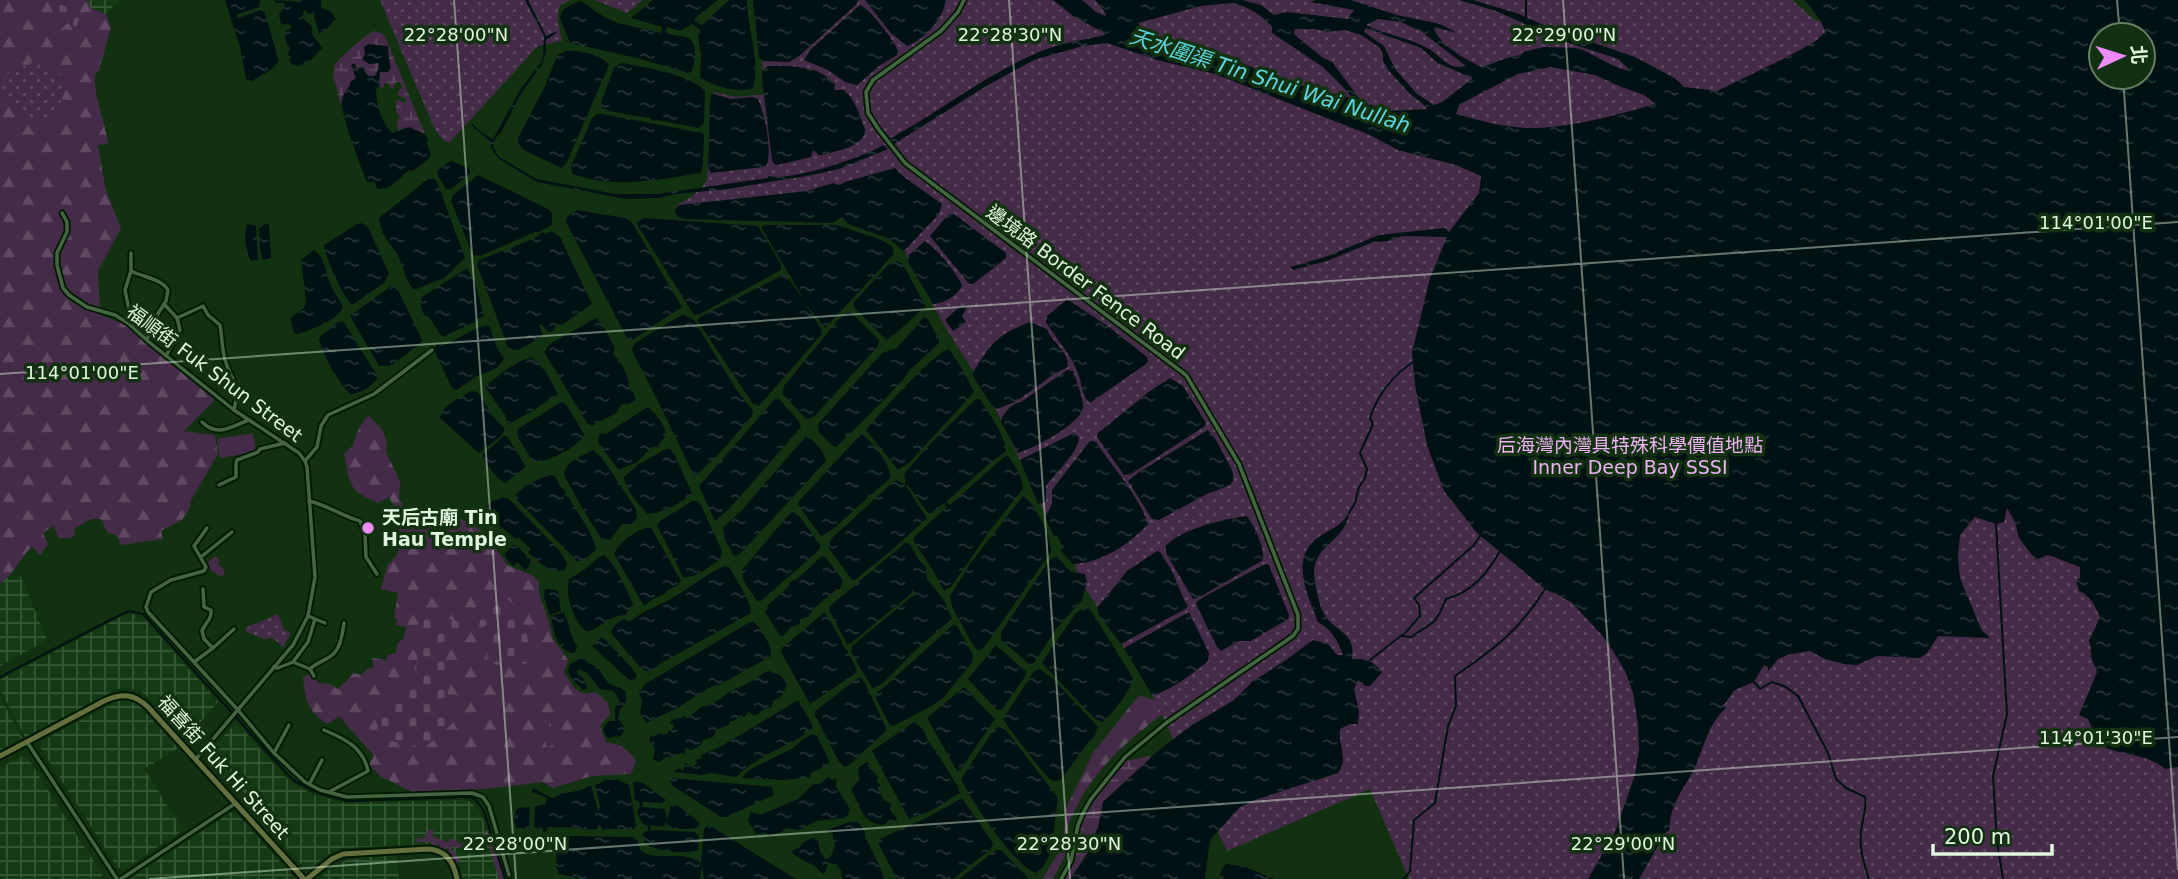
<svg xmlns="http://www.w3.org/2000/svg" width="2178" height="879" viewBox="0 0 2178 879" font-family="'DejaVu Sans','Noto Sans TC',sans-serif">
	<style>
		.industrial { fill: url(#industrial-grid) }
		.green { fill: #442b47 }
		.forest { fill: url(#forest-firs); fill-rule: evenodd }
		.wetland { fill: url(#wetland-marsh) }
		.cemetery { fill: url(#cemetery-stones) }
		.park { fill: url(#park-dots); fill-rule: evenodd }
		.water { fill: url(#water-ripples); fill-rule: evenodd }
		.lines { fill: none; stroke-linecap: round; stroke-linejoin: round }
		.stream { stroke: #001113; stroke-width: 2 }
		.street-casing { stroke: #001800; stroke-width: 7 }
		.secondary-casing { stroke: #001800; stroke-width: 9 }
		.street { stroke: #446541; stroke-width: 3.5 }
		.secondary { stroke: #636f3d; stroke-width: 5 }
		.ticks { fill: none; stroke: #e2f5e0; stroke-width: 2; stroke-opacity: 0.45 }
		.poi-dot { fill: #ed8cf9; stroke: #113110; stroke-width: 2.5 }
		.labels { text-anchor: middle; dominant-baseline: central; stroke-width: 7; stroke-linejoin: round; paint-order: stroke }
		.street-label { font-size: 19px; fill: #e2f5e0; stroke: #113110 }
		.park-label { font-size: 19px; fill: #eeb2f5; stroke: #113110 }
		.poi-label { font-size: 19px; font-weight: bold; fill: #e2f5e0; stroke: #113110; text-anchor: start }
		.water-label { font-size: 21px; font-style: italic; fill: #5cd8e2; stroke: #113110 }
		.ticks-label { font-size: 18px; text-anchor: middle; fill: #e2f5e0; stroke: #113110; stroke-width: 7; stroke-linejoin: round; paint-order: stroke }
	</style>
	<defs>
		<pattern id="industrial-grid" width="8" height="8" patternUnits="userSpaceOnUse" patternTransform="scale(1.75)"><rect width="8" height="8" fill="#143a13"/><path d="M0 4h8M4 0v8" fill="none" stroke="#365735"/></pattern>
		<pattern id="forest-firs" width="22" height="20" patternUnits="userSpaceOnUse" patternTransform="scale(1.75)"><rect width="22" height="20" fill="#442b47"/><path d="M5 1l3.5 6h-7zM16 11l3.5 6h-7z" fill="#5f4a61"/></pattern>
		<pattern id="wetland-marsh" width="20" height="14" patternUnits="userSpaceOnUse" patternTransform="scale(1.75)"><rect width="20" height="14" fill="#442b47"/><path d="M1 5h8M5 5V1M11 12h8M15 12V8" fill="none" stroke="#5f4a61"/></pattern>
		<pattern id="cemetery-stones" width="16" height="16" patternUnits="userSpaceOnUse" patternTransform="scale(1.75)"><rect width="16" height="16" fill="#442b47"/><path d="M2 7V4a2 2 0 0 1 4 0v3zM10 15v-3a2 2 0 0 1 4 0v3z" fill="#5f4a61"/></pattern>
		<pattern id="park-dots" width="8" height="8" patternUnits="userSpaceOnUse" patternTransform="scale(1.75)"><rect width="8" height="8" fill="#442b47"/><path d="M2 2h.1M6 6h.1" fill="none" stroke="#5f4a61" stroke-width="1.8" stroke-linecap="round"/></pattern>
		<pattern id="water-ripples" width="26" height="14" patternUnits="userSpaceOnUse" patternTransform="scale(1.75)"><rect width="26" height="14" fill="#001113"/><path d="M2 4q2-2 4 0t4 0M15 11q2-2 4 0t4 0" fill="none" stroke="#253435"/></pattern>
	</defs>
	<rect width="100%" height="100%" fill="#113110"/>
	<g class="industrial">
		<path d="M85,0H119L106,14L91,8L89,2Z"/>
		<path d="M20,575L47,640L0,666V583L3,582V579Z"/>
		<path d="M133,614L144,618L218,702L200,723L210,731L199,743L192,744L148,697L141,692L129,688L117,689L25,737L0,689V680L124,615Z"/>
		<path d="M0,696L22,738L0,750Z"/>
		<path d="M119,700L128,701L138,704L178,748L144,769L183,830L126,868L121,869L117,867L40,747L42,741Z"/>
		<path d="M238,724L283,775L293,784L314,795L345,803L463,800L471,802L481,813L500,879H463L460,864L449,849L428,844L342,848L329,854L312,867H304L208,763L207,756L209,753L232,727Z"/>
		<path d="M22,756L27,757L103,876L99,879H0V768Z"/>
		<path d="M230,813H235L240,817L295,879H130Z"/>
		<path d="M384,855H396L399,879H319L331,868L347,860Z"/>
	</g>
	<path class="green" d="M253,433L256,452L220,458L217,439Z"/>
	<g class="forest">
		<path d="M0,0H85L89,2L91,8L106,14L111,28L99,70L95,75C94,100 105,120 108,144L98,145L106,191L121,228L98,271L100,305L98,314L124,324L215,400L184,431L215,435L218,454L190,502V508L182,520L161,531L163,539L121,545L117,536L107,532L101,519H91L74,529L75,535L71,538H58L54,526L43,533L48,544L40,555L32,547C19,558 15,574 0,583ZM59,4L71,8L73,26L72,20L58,21L56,11Z"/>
		<path d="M368,415L382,429L387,442L386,452L400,481L399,499L407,512L424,518H459L475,526L487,535L507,565L530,574L539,581V594L550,625L552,637L568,660L564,672C574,687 576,697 596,692L608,703L610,714L600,726L606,742C620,744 629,749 636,761L631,774L592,776L552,788L544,782L485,789L412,792L380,776L369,764L374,756L339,716L328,724C308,713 305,699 303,677L310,674L320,684L327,683L338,689L354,673L361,675L367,669L374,667L372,658L386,660L388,655L396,653L397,644L404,638L406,627L396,625L397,619L394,618L398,593L381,589L387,566L397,555L400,541L397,526L400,518L389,497L378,503C348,491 350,484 344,454L353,445L359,428Z"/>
		<path d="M216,556L219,560L218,564L223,568L225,575L220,576L208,568L206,563Z"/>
		<path d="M1139,695L1159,702L1168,710C1125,742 1090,772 1069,823C1066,830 1069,836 1068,844C1067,855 1058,868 1053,879H1042L1064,844L1065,810L1093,753Z"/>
		<path d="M428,829L434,830L432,836L447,842L452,838L461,845L462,843L471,842L474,844L486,840L483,836L487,830L490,838H495L497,857L500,859L499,862L504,879H499L489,846L486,843L460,849L457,847H451L460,860L457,864H449L452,855L449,853L448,847L445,850L441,849L439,844L435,847L431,842H416L418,837L422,839L425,837Z"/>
	</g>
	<g class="wetland">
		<path d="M374,31L383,34L387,41L425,134L406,127L398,131L397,123L400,117L396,112V101L399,100L405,103L406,99L398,95L399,90L403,87L399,81L394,84V88H391L388,83L384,84V87L381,88L378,81L380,72L391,68L365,55L362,58L380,64L375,76H368L363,67L356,68L355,64L354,73L356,78L345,92L341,105L340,102L336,85L333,79L335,64C341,57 366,34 374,31Z"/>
		<path d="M1150,756V762L1083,879H1063L1071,867L1081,823L1112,770L1125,761Z"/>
	</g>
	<g class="cemetery">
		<path d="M55,3L71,8L79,18L77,26H72V20L57,32L55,29L60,24L58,21H51L56,15L53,6Z"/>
		<path d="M504,595L520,611L534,661L513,667L487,663L490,624L445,643L446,680L453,723L423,749L375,737L384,704C388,701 395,699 399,696C412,683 426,645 416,629L425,612L460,622L484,604Z"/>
		<path d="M549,721L560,743L547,747L540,724Z"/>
	</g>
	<g class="park">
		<path d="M380,0H570L560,5L558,12V23L562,41L538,46L449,143L442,139L434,128Z"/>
		<path d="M595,0H643L627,13Z"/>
		<path d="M754,0H1792L1816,21L1821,20L1804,0H2178V879H1409L1370,789L1227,851L1144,678L1083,585C1073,559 1060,529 1042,507L992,401L944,325L910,263L904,247L898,240L834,216L677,211V205C690,198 699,193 707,180L713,92L736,97L766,94ZM2101,35H2143V77H2101Z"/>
		<path d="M37,59L61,75L63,83L61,93L64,94L53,120L32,118L0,96V86L17,61L28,68L33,60L36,62Z"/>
		<path d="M278,614L284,630L291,633L283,647L273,638L264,639L247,632L245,628Z"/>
	</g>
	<g class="water">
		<path d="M225,0H260L259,7L238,14L236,15L238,18L261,10L265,13L279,61L272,69L252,81L246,79L240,47Z"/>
		<path d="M274,0L300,2L302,0H321V8C333,13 328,7 336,19L329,26L327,30L319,33L314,18L315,16L314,12L309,14L304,10L302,18L312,26V34L322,48L311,60L304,62L302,65L297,66L291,64L288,54L290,48C286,44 284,37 286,31L291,28V25L281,24L279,15L284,8V3H276Z"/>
		<path d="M525,0H528L546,36L558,31V32L546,40V52L542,64L519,97L502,131L495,139L493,147L499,157L537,179L615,194H657L767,178L769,176C788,182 865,157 883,145L888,149L839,169L812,175L728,189L676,194L659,198L625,199L537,182L499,159L491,148L490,141L471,125L472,123L481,132L493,139L520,90L542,61L543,55L544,36Z"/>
		<path d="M653,0H718L695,18V21L702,25L729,0H747C747,28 761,61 753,88C734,94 717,86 700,78L701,55L698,36L700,30L692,24L680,31L667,27L665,32C671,36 680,35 688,38C698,43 696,64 691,72L688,73L641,59L570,43C563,20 548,12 581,1L604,17L618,23L661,33L662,27L631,18Z"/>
		<path d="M753,0H858L857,4L799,56L789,62L763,61L759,57Z"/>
		<path d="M865,0H946C942,20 926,38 907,46L890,32Z"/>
		<path d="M1053,0H1082L1096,12L1105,16L1106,14L1095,0H1242L1261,5L1274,15L1287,12L1347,19L1354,10L1311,2L1315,0H1351L1397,15L1440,24L1457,33L1434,27C1437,44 1466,59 1481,67C1496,63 1507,56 1521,55L1523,52L1544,47L1576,48L1583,50L1614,66L1626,70L1629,69L1618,59L1560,40L1496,11L1459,0H1473L1519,14L1548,27L1635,57L1676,79L1684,87L1717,91L1789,56L1816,41L1824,33L1826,36C1823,20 1814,12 1804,0H2178V767L2165,769C2149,754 2120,755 2101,746L2102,739L2091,726L2088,719L2079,715L2097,672C2096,667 2093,664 2092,659C2090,653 2092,648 2089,641L2100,617C2095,606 2091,596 2079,591L2076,581L2080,578V567L2048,555L2036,560L2019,538L2015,522L2007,508L2004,522L1996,524L1975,517L1960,535L1958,557L1960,578L1981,629L1990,638L1938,636L1927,653L1920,658L1877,656L1857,665L1844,664L1825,659L1810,651L1791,654L1778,659L1768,671V667L1764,665L1754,682L1735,690L1723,706L1726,708C1705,727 1704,752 1691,775C1680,794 1669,808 1670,830L1666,832L1639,879H1588L1615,832L1635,775L1639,750L1638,724L1633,693L1625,671L1613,651L1601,634L1571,602L1545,589L1477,533L1444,491L1427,445L1415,385L1412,353L1430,278L1447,237L1402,236L1388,241L1373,242L1327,261L1293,270L1290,267L1325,257L1379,235L1445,228L1449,232L1479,193L1481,176L1456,165L1398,150L1370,135L1215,74L1157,60L1107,43L1083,46L1034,60L988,85L894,144L891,138C943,110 991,70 1047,49C1066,42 1085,40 1105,35L1104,33L1073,16ZM1233,3C1251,8 1260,14 1272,27V33L1323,67L1348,92L1351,98L1292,83L1224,56L1165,44L1149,36L1138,23L1201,6ZM1378,19L1401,22L1422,32L1466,66C1449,71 1442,57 1429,49C1410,38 1386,35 1366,25ZM1365,28L1421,48L1438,63L1465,75L1471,76L1472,79L1442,102L1434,105L1417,94L1395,69L1384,46L1364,32ZM1295,29H1315L1328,32L1345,30L1361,35L1380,48L1383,55V61L1389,71L1411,95L1421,102L1427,109L1391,111L1362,102L1332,62L1323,58L1294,34ZM2101,35H2143V77H2101ZM1551,67L1595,75L1619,86L1644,95L1656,104C1615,115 1569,129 1526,128C1502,127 1478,120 1456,114L1459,106L1464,102L1518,74Z"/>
		<path d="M860,5C870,9 894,40 898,51L897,55L879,66L857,85L845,82L828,70L804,60L810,50Z"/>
		<path d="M369,44L388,46C388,54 389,60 391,68L388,72H380L379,86L376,88C376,103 381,122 392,133L410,127L425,134L428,139L427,144L431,154L429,158L413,171L409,170C398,179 392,190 377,189L375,182H367C361,167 339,111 342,99C343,93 348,90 350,85V82L356,78L351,66L352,64H355L356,68H364V72L368,76H375L379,69V63L369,64L362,59L365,55L364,47Z"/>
		<path d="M565,51C578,50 601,54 609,65L566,164L561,168L524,150L518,143V138L545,86L557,56Z"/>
		<path d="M621,63C644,67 690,74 705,91L704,123L699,128L657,120L653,121L650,118C637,116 613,113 602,108L601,102L614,68Z"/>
		<path d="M767,66C791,66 817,64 835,84L834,90H844C853,98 857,108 861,119C861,120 865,129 865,129C866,147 835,151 823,155H819L813,150L811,157L778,165L774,164L772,160L762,80V72Z"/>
		<path d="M714,94L731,99L752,97L758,99C765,115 772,148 767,165L763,167L711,173L708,168L710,103L711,95Z"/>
		<path d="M598,113L702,133L704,135L703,164L701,173C658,180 615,189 572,174L571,166L580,146L592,118Z"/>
		<path d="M452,161L470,169V174L451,189H446L438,176L437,171L447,163Z"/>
		<path d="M895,168L904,177L942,204L939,214L905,250H902L890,239L848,224L842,217L833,223L684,219L676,216L675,210L679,205L807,191L833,183L839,185L845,182Z"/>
		<path d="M478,175L548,209L552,213V225L539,232H535L480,256L473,255L451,201L453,195Z"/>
		<path d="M428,179H434L437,182L465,258L444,278L414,290C405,280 403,265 397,254C390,243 379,232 379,218Z"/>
		<path d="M577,210L625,218L631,221L682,307L632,340H628L566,222L567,217Z"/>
		<path d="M954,214L1006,253V258L973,284H969L930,236L948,215Z"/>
		<path d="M644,218L758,226L781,264V270L700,314L694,315L638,226L637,222Z"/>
		<path d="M266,223L269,225L271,258L263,260L260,250L259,229Z"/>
		<path d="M361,223L368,227L389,274L384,283L352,305C343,298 325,256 324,245L357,224Z"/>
		<path d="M248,224L256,226L258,260L251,261C246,251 242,233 248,224Z"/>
		<path d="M767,225H837L879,239L892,246L894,254L825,328L804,302L822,330L821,335L759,406L753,404L697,320L700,317L783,275L788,278L805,301L762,229V226Z"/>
		<path d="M552,231L560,237L592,304L562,325L557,324L553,331L548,332L541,324L539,325L543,335L542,337L518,350H509L477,265L479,260L502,251L507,253C514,242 533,243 542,232L546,234Z"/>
		<path d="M925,241C936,248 958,274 962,286C958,295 943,304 933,304L908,262L909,255Z"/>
		<path d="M314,250C326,258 326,275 331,286C335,294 340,300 343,307C337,321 311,330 297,334L294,333L290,318L304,308L306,300L301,260Z"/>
		<path d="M897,261L903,264L926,307C911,317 901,332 886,340L854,307V302L888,265Z"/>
		<path d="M467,268L475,282L484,316L477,319L475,322L442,337L429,317L425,316C421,309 419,304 422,297Z"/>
		<path d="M391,286H395L398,290L422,340L420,344L390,366H379L350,316Z"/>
		<path d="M1067,299L1109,327L1147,357L1148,361L1146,364L1090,403C1082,396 1082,386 1079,376C1072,355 1057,340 1046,322L1047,316Z"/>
		<path d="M959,307H967L962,316L966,322L953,331L945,320Z"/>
		<path d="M850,311L879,340L878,346L815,416L809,419L805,418L783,394L784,386L838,320L847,312Z"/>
		<path d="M683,314L694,320L736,389L753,411L752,416L717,456L695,476L693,474L660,405L633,353L632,348L635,343Z"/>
		<path d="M924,317L927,318L939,339V343L908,372C905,381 894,387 888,396L836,447L833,446L819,432L818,424L882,353L897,348Z"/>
		<path d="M596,318L603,325L615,348L613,354C623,364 629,375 629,389L633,392L636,400L629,404H622L616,413L592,426L587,423L544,352L550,344Z"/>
		<path d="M343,321L378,377C373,386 360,394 350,394C338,382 322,354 319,338L338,322Z"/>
		<path d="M1030,322L1047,329C1052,343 1069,351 1068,367L1054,374L1017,401L997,409L993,407L972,375L973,372C993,342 995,336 1030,322Z"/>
		<path d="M489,325L497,348L504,358C499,370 486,372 476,377C470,380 463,386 456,390L452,388L434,350L437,344L443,346L479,327Z"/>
		<path d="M949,349L964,372L974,392L910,462L898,470L866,430C880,413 931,355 949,349Z"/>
		<path d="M532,357L546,372L558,394L529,413L508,424L505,415L485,387C498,376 515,361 532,357Z"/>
		<path d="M1067,370L1073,371C1076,379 1085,403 1083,409C1077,426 1034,448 1018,453L1001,422C1002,413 1014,402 1021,402Z"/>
		<path d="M1170,378L1183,386L1206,423L1205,426L1131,474L1124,475L1097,437L1098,433L1150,391Z"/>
		<path d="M471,391L477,392L480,395L492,415L505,429L500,437L479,453L440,418C443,404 459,399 471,391Z"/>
		<path d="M775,399H779L799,421L801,427L730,508L715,521L699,486Z"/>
		<path d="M976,399H980C988,412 1006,437 1006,451L984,468L946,502L950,505L1004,457L1008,456C1015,465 1023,478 1023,489L991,529L951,587L944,591L934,572L913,540L915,536L946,508V505L943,504L932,513H928L907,484L906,486L927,518L893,549L855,580H852L828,547L831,539L893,482L897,480L904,484L906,482L904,474L932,442Z"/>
		<path d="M561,402L566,404L584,434L583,438C572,449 549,462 533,462L518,437L517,433L518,429Z"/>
		<path d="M646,408H649C656,414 665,425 666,435L657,447H652L637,462L619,470L598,443L599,434H606Z"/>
		<path d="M1208,430L1216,440L1233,472V481L1230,485L1205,495L1159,520L1152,519L1128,481L1139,472Z"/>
		<path d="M1074,433L1079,437C1079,452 1055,473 1046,486V502L1038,504L1020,460Z"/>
		<path d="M861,434C872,440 892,466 890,478L833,529L821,536L799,506L798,502Z"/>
		<path d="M504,436H507L526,467L505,483C496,478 487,465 482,455Z"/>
		<path d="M806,436C813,438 825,453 826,461L739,555L734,556L725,540L723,528L742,510Z"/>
		<path d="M1092,441L1096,442C1113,468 1138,494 1148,524C1130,544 1101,563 1073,564L1061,551L1063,548L1057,535L1054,536L1045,518L1052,504V490L1089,442Z"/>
		<path d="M666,449H670L674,454L692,493C682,503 663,513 648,514C638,504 626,491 624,477L639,464Z"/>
		<path d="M593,450L602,458L636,509L637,518L631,524H622L610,540L601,538L582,508L564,475C565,461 582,456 593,450Z"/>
		<path d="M551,475L555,476L560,486L565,491V495L569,498C576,509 597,541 596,550L583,561H577L517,500L515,496C524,484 537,479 551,475Z"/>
		<path d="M1023,496C1035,503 1052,538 1051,552L985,646L979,651L974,647L952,607L950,596L970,564Z"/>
		<path d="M504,497L509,499L559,550L567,563L565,571C551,574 537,562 528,552L531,549L519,538L516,539L487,516L485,508L491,502Z"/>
		<path d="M692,501H698L701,505L722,551L720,560C709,566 696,579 683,577L657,525L660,521Z"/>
		<path d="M793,512L800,517L821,546L819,550L762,600L757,601L743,580L742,570L790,513Z"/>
		<path d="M1349,513C1345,542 1315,543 1314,573C1314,580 1319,603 1322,610C1333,634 1356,629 1352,659C1366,659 1372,660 1382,672L1370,686H1365L1362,682H1357L1354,689L1359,711L1358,724H1350L1340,729C1338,745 1349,760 1338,773L1255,800L1240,807L1210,840L1205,879H1070L1087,854L1098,827L1103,802L1159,750L1192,725L1234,700L1253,681L1286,660L1313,640L1328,644L1337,655H1343C1338,641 1332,630 1318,622C1309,599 1290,560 1315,540C1328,529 1339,529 1349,513Z"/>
		<path d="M1247,516C1255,527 1264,546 1263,560L1198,598L1193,599L1167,555L1165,547C1179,529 1224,519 1247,516Z"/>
		<path d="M645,528H651L653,531L681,581L677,586L666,591V593L655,598L644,606L614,554C620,541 633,533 645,528Z"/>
		<path d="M905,543L910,544L919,560L926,567L927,579L944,600L952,619L922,644L882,684L873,688L871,686L851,652L852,646L916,593L912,590L911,594L851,643L847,644L829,610L830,606Z"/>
		<path d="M513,545L517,546L531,560L528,568L525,570L517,562L513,566L505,557V553Z"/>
		<path d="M1157,551L1160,552L1172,571L1185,602L1188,605L1187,608L1121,644L1099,615L1097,608L1127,571Z"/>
		<path d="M604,555C613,561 630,594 633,605L625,615C611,615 600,628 587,632C573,621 565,596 569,579L584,570L599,557Z"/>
		<path d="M822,556L827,559L843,580L840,589H837C827,598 814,606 808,617L800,619V624L791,627L783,636H780L765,612L767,606L789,586L790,582L797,579Z"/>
		<path d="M1056,556L1071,572L1085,574L1087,582L1082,600L1056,629L1034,663L1029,664L1001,640V632L1049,561Z"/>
		<path d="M1265,564L1269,565L1289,615L1288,619L1251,641H1239L1221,651L1217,647L1196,604L1198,600Z"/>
		<path d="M724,566L729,567C737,581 750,598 751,613L658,665L652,671H646L639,666L612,634L611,630L617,623L624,619L630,622C641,611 657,607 670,599C689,589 704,575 724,566Z"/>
		<path d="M545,589L556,590L558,592L561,611L550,615L544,598Z"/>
		<path d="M1086,607L1092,612L1133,678C1132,689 1111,716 1102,722L1095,719L1043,664V661L1076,613Z"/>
		<path d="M564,612C570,626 569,633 577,646L575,653C558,653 553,631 551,616Z"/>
		<path d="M825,612L842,641V644L847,650L857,670L856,673L810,704L781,652L782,648Z"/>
		<path d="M1189,612L1209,653L1208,661C1195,672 1169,692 1152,695L1124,648Z"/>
		<path d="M750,622H754C762,630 772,645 771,656L719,685L710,687L679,707L646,723L640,713L642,700L639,693L645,684Z"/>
		<path d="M953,625L957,626L973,655L972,663L942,699L932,706L893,726L889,724L876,699L878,691L883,688Z"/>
		<path d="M602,637C607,640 636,672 637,675L635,679L631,680L627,678L592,646Z"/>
		<path d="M996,645L1026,672V675L1003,708L998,711L968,679Z"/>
		<path d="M583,657L588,663L597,667L609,684L621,688L626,692V702L620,709L618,719L623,725L625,730L621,736L608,738L604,733V726L609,721H615V707L620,702L614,691L600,689L587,673L579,669L577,671L578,675L583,678L587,686V689L583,690L572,679L568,671L570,664Z"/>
		<path d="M1040,669L1053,679L1098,727L1094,737L1089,741L1061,780C1057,781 1054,782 1050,779C1045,776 1006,725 1003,719L1034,671Z"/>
		<path d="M769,671L780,675L787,684C783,692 783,699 773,700L772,707L764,709L755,716L749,712L744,717L741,715L734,721H730L729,725L717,729L713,737L703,740L702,744L692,750L685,748V755L681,753L674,757H666L660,762L653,760L655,749L649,740L651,735L652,737L660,733L662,735L668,734V730H672L674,727L673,724H670L672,720L685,716L688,718L701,707C714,706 723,695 735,689C742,686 749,683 755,679C760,676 762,673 769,671Z"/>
		<path d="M858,678H861L865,683L887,730L849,765L844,767L838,760L815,715V711Z"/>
		<path d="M964,687L995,719L960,770L957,771L927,718Z"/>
		<path d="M798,700L813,726L811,730L805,731L804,735C781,749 755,758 736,777L711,773L703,775L673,772L679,768L683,771L686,763L691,767L697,764L695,760L702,758L701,755L722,746Z"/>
		<path d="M914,722L924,730L928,742L936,751L961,792L931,811L909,819L872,751Z"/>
		<path d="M999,727L1006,730L1058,798L1051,853L1043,867L1036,873C1014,866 971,800 961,779L995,728Z"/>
		<path d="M812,734L817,736L829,760V764L811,773L810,777L785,780L742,778L749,770L793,748L802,740Z"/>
		<path d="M867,762L870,764L869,769H871L878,777L877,782L880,784L878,789L884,800L891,804L890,810L897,819L896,821L890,819L884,825C862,824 860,806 851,789L859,780C859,768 855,769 867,762Z"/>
		<path d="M828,777L833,780L836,778V787L850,809L848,815L844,818L817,821L799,830L786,828L782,832L769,836L765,833L756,834L748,820L751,812L760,815L798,799L812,785L821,783Z"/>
		<path d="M672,778L772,787L774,795L726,817H721L673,786L670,781Z"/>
		<path d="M604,780H618L629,785L636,825L634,829H605L603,831L599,824L597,829L586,830L582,828L548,827L546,832H543V828H534L535,804L545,805L547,799L546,797L532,792L533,788L552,798L560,795L561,792L562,794L581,790L591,785L598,811L600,807L595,785L603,782Z"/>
		<path d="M637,781L643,783L666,800L665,803H663L643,802L642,807L665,809L667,820L671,805H677L699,822V827C690,830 677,829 668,827L666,821L664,827L651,825L650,830L695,832L699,837L698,850C684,855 658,851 645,844L643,833L648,831V826C641,825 639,818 637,811L640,807L639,802L635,800L633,783Z"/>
		<path d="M962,798L993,843L991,849L953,879H897L878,843L880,839L926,818Z"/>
		<path d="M530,807L529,828H517L514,821L516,810L518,808Z"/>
		<path d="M849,822H858L865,832V837L880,867L884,879H842L841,870L835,864L828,863L825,873L823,874C820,872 819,869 816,867C808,862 799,859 791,852L795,849H798L804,842L814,837L816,841L818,840L820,852L826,860L831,856L835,845L832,833L825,831Z"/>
		<path d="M709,825L796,879H704L702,866L700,879H581L559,874L556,866L557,838L569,836L633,837L638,841L640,850C655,863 684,849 701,863L704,829Z"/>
		<path d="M996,850H1001L1029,879H959Z"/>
		<path d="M1226,864L1243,866L1274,879H1220L1221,871Z"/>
	</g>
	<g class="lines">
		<g class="stream">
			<path d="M1526,17V0"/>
			<path d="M1349,513L1355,503L1359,487L1365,478L1367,469L1360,453L1373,424L1370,418C1378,394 1392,376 1413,362"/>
			<path d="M1996,524L2007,714L1993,776L1997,842L2003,879"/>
			<path d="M1402,636L1412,637C1419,630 1429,627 1435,620C1440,614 1443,606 1446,599C1472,592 1487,574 1500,551"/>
			<path d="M1370,660L1406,632L1420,616L1419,605L1414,598L1474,545L1480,536"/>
			<path d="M0,677L120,615L130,611L143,614L287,774L296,782L321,794L348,801L468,797L475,799L484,811L505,879"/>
			<path d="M1754,682L1760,689L1772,682L1784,686L1798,696L1828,753L1836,779L1846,788L1865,797C1867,809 1862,820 1861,832C1859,848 1864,864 1869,879"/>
			<path d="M1404,879L1410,871L1414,820L1435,803L1448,726L1456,706L1455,676C1494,649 1520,630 1545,589"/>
		</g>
		<g class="street-casing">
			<g id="street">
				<path d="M964,0L958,12L941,31L873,80L866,92L868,113L879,130L905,163L1186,375L1239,464L1298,615V629L1293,636L1166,723L1125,757L1091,799L1083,813L1078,825L1071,861L1061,879"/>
				<path d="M62,213L67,222V232L57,253V265L63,288L69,295L87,307L115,315L128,323L149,342L234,410L299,453L305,461L307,467L315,577L308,616L293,645L196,759"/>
				<path d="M131,253V271L125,290L132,325"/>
				<path d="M131,271C143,277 162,279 168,290L166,301L152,323L147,340"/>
				<path d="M164,304L177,318"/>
				<path d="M166,356L180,330L177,318L203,306L208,315L220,325C222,337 222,349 225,360C232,384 241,381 234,410"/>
				<path d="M202,422C218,438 232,426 249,420"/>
				<path d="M305,461L317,447L321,426L328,415L374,394L432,350"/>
				<path d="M219,485L236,477V463L237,460L258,452L260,449L285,443"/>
				<path d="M309,501C327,505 342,516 360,521L365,534L366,557L377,574"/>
				<path d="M207,528L194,546L206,567L204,571L171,580L151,592L146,607L148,612L238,710L274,753L305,782L320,790L347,797L472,793L483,797L489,806L509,875"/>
				<path d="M201,557L232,532"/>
				<path d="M203,589L204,607L211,610C212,621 204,623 202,631L204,639L213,648"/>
				<path d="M308,616L325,623"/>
				<path d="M194,662L213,648L234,629"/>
				<path d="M293,662L308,642L315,619"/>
				<path d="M274,667L278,668L293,662L310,669L314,676"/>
				<path d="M310,669C316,663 324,661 331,656C341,648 342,635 344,623"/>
				<path d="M324,730C345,739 363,747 368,771L329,792"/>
				<path d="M27,742L117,879"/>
				<path d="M274,753L289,725"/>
				<path d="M310,783L322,760"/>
				<path d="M121,879L236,803"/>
			</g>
		</g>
		<g class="secondary-casing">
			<g id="secondary">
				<path d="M0,756L106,700C124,693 134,694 148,707L304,879"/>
				<path d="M307,879L332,859L343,854L428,849C446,850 454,862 457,879"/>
			</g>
		</g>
		<use href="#street" class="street"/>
		<use href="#secondary" class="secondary"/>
	</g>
	<path class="ticks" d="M454,0L516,879M1009,0L1070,879M1563,0L1624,879M2117,0L2120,35M2123,77L2178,870M0,374L2178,222M149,879L2178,737"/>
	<circle class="poi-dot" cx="368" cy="528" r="7"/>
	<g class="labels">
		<g class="street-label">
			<text transform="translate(1086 282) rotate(37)">邊境路 Border Fence Road</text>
			<text transform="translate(215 373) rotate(37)">福順街 Fuk Shun Street</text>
			<text transform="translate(224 767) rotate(48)">福喜街 Fuk Hi Street</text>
		</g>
		<g class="park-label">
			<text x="1630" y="445">后海灣內灣具特殊科學價值地點<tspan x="1630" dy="22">Inner Deep Bay SSSI</tspan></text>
		</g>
		<g class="poi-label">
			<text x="382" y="517">天后古廟 Tin<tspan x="382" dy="22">Hau Temple</tspan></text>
		</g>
		<g class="water-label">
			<text transform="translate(1270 81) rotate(18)">天水圍渠 Tin Shui Wai Nullah</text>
		</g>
	</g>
	<g class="ticks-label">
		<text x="456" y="41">22°28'00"N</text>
		<text x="1010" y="41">22°28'30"N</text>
		<text x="1564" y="41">22°29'00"N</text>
		<text x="2096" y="229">114°01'00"E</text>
		<text x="82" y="379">114°01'00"E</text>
		<text x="2096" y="744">114°01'30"E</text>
		<text x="515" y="850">22°28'00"N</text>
		<text x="1069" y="850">22°28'30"N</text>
		<text x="1623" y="850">22°29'00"N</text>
	</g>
	<g transform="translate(2122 56) rotate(86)"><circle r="33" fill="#113110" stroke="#657f63" stroke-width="2"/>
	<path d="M0-5L12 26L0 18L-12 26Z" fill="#ed8cf9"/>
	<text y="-10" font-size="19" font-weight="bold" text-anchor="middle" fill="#e2f5e0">北</text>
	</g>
	<path d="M1933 844v10h119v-10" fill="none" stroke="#e2f5e0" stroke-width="3.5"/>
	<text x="1944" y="844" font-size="21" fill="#e2f5e0" stroke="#113110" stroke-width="5" paint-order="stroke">200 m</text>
</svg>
